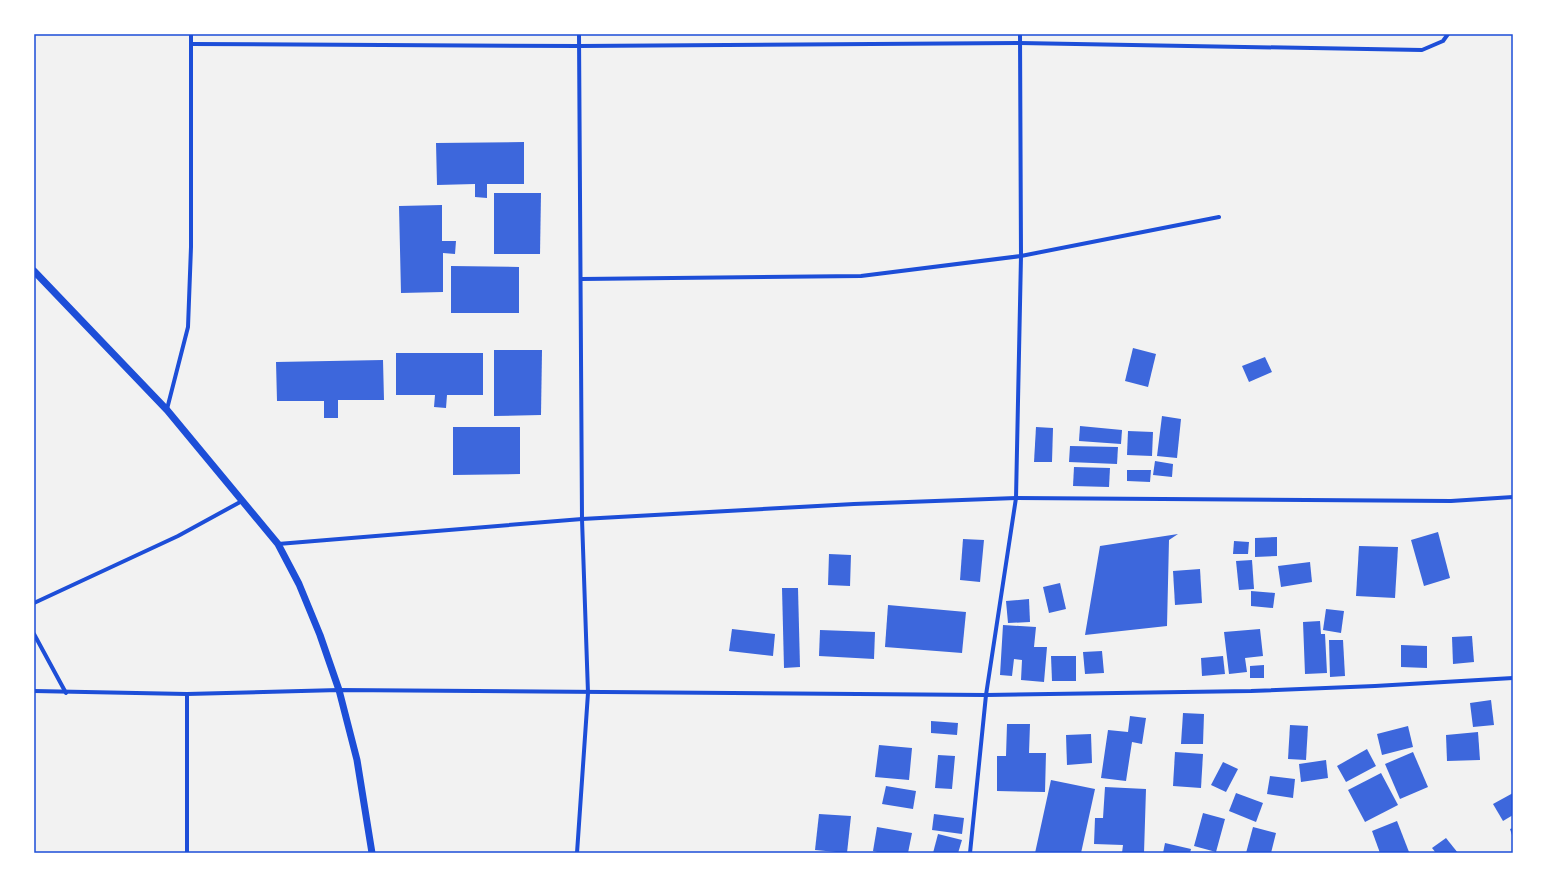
<svg xmlns="http://www.w3.org/2000/svg" width="1547" height="887" viewBox="0 0 1547 887" font-family="'DM Sans',sans-serif">
	<style>
		.building { fill: #3d67dc }
		.lines { fill: none; stroke-linecap: round; stroke-linejoin: round }
		.minor { stroke: #1d4ed8; stroke-width: 4 }
		.tertiary { stroke: #1d4ed8; stroke-width: 7 }
		.neatline { fill: none; stroke: #1d4ed8; stroke-width: 1.5 }
	</style>
	<rect width="100%" height="100%" fill="#f2f2f2"/>
	<g class="building">
		<path d="M524,142V184H487V198L475,197V184L437,185L436,143Z"/>
		<path d="M494,193H541L540,254H494Z"/>
		<path d="M442,205V241H456L455,254L443,253V292L401,293L399,206Z"/>
		<path d="M451,266L519,267V313H451Z"/>
		<path d="M1133,348L1156,354L1148,387L1125,381Z"/>
		<path d="M494,350H542L541,415L494,416Z"/>
		<path d="M396,353H483V395H447L446,408L434,407L435,395H396Z"/>
		<path d="M1265,357L1272,372L1249,382L1242,366Z"/>
		<path d="M383,360L384,400H338V418H324V401H277L276,362Z"/>
		<path d="M1162,416L1181,419L1177,458L1157,456Z"/>
		<path d="M1080,426L1122,430L1121,444L1079,441Z"/>
		<path d="M453,427H520V474L453,475Z"/>
		<path d="M1036,427L1053,428L1052,462H1034Z"/>
		<path d="M1128,431L1153,432L1152,456L1127,455Z"/>
		<path d="M1070,446L1118,447L1117,464L1069,462Z"/>
		<path d="M1155,461L1173,464L1172,477L1153,475Z"/>
		<path d="M1074,467L1110,468L1109,487L1073,486Z"/>
		<path d="M1127,470H1151L1150,482L1127,481Z"/>
		<path d="M1438,532L1450,578L1424,586L1411,540Z"/>
		<path d="M1178,534L1169,540L1167,626L1085,635L1100,546Z"/>
		<path d="M1277,537V556L1255,557V538Z"/>
		<path d="M963,539L984,540L980,582L960,580Z"/>
		<path d="M1234,541L1249,542L1248,554H1233Z"/>
		<path d="M1359,546L1398,547L1395,598L1356,596Z"/>
		<path d="M829,554L851,555L850,586L828,585Z"/>
		<path d="M1252,560L1254,589L1239,590L1236,561Z"/>
		<path d="M1310,562L1312,582L1281,587L1278,566Z"/>
		<path d="M1200,569L1202,603L1175,605L1173,571Z"/>
		<path d="M1060,583L1066,609L1049,613L1043,587Z"/>
		<path d="M782,588H798L800,667L784,668Z"/>
		<path d="M1251,591L1275,593L1273,608L1251,606Z"/>
		<path d="M1029,599L1030,622L1008,623L1006,601Z"/>
		<path d="M888,605L966,612L962,653L885,647Z"/>
		<path d="M1326,609L1344,611L1341,633L1323,630Z"/>
		<path d="M1320,621L1321,634H1325L1327,673L1305,674L1303,622Z"/>
		<path d="M1003,625L1036,627L1034,647H1047L1044,682L1021,680L1022,660L1014,659L1012,676L1000,675Z"/>
		<path d="M732,629L775,634L773,656L729,651Z"/>
		<path d="M1260,629L1263,656L1245,658L1247,672L1229,674L1224,632Z"/>
		<path d="M820,630L875,632L874,659L819,656Z"/>
		<path d="M1472,636L1474,662L1453,664L1452,637Z"/>
		<path d="M1329,640H1343L1345,676L1330,677Z"/>
		<path d="M1401,645L1427,646V668L1401,667Z"/>
		<path d="M1102,651L1104,673L1085,674L1083,652Z"/>
		<path d="M1051,656H1076V681H1052Z"/>
		<path d="M1223,656L1225,674L1202,676L1201,658Z"/>
		<path d="M1264,665V678H1250V666Z"/>
		<path d="M1491,700L1494,725L1473,727L1470,703Z"/>
		<path d="M1183,713L1204,714L1203,744H1181Z"/>
		<path d="M1130,716L1146,718L1142,744L1132,742L1126,781L1101,778L1108,730L1128,732Z"/>
		<path d="M931,721L958,723L957,735L931,733Z"/>
		<path d="M1007,724H1030L1029,753H1046L1045,792L997,791V756H1006Z"/>
		<path d="M1290,725L1308,726L1306,760L1288,759Z"/>
		<path d="M1408,726L1413,747L1382,755L1377,734Z"/>
		<path d="M1478,732L1480,760L1447,761L1446,735Z"/>
		<path d="M1091,734L1092,763L1067,765L1066,735Z"/>
		<path d="M879,745L912,748L909,780L875,777Z"/>
		<path d="M1367,749L1376,766L1346,782L1337,766Z"/>
		<path d="M1175,752L1203,754L1201,788L1173,786Z"/>
		<path d="M1413,752L1428,787L1400,799L1385,764Z"/>
		<path d="M938,755L955,756L952,789L935,788Z"/>
		<path d="M1326,760L1328,778L1301,782L1299,764Z"/>
		<path d="M1223,762L1238,769L1226,792L1211,785Z"/>
		<path d="M1381,773L1398,805L1365,822L1348,790Z"/>
		<path d="M1270,776L1295,779L1293,798L1267,794Z"/>
		<path d="M1051,780L1095,789L1081,853H1035Z"/>
		<path d="M886,786L916,791L913,809L882,804Z"/>
		<path d="M1105,787L1146,789L1144,853H1122L1123,845L1094,844L1095,818H1103Z"/>
		<path d="M1236,793L1263,803L1256,822L1229,811Z"/>
		<path d="M1513,793V815L1503,821L1493,804Z"/>
		<path d="M1203,813L1225,819L1216,852L1194,846Z"/>
		<path d="M819,814L851,816L847,853L815,850Z"/>
		<path d="M934,814L964,818L962,834L932,830Z"/>
		<path d="M1397,821L1409,852L1406,853H1380L1372,831Z"/>
		<path d="M877,827L912,833L908,853H882L873,851Z"/>
		<path d="M1253,827L1276,833L1271,853H1246Z"/>
		<path d="M1513,828V838L1510,829Z"/>
		<path d="M938,834L962,840L958,853H933Z"/>
		<path d="M1446,838L1458,853H1436L1432,848Z"/>
		<path d="M1165,843L1191,849L1190,853H1163Z"/>
	</g>
	<g class="lines">
		<g class="minor">
			<path d="M191,44L579,46L1020,43L1422,50L1443,41L1448,34"/>
			<path d="M581,279L861,276L1021,256L1219,217"/>
			<path d="M167,409L188,327L191,247V34"/>
			<path d="M278,544L582,519L854,504L1016,498L1451,501L1513,497"/>
			<path d="M34,603L178,536L242,501"/>
			<path d="M34,634L66,693"/>
			<path d="M34,691L187,694L339,690L986,695L1251,691L1375,686L1513,678"/>
			<path d="M187,853V694"/>
			<path d="M577,853L588,693L582,519L579,34"/>
			<path d="M970,853L986,695L1016,498L1021,256L1020,34"/>
		</g>
		<path class="tertiary" d="M34,271L167,410L278,544L299,584L320,635L339,690L357,760L372,853"/>
	</g>
	<rect width="1547" height="887" fill="none" stroke="#ffffff" stroke-width="70"/>
	<rect x="35" y="35" width="1477" height="817" class="neatline"/>
</svg>
